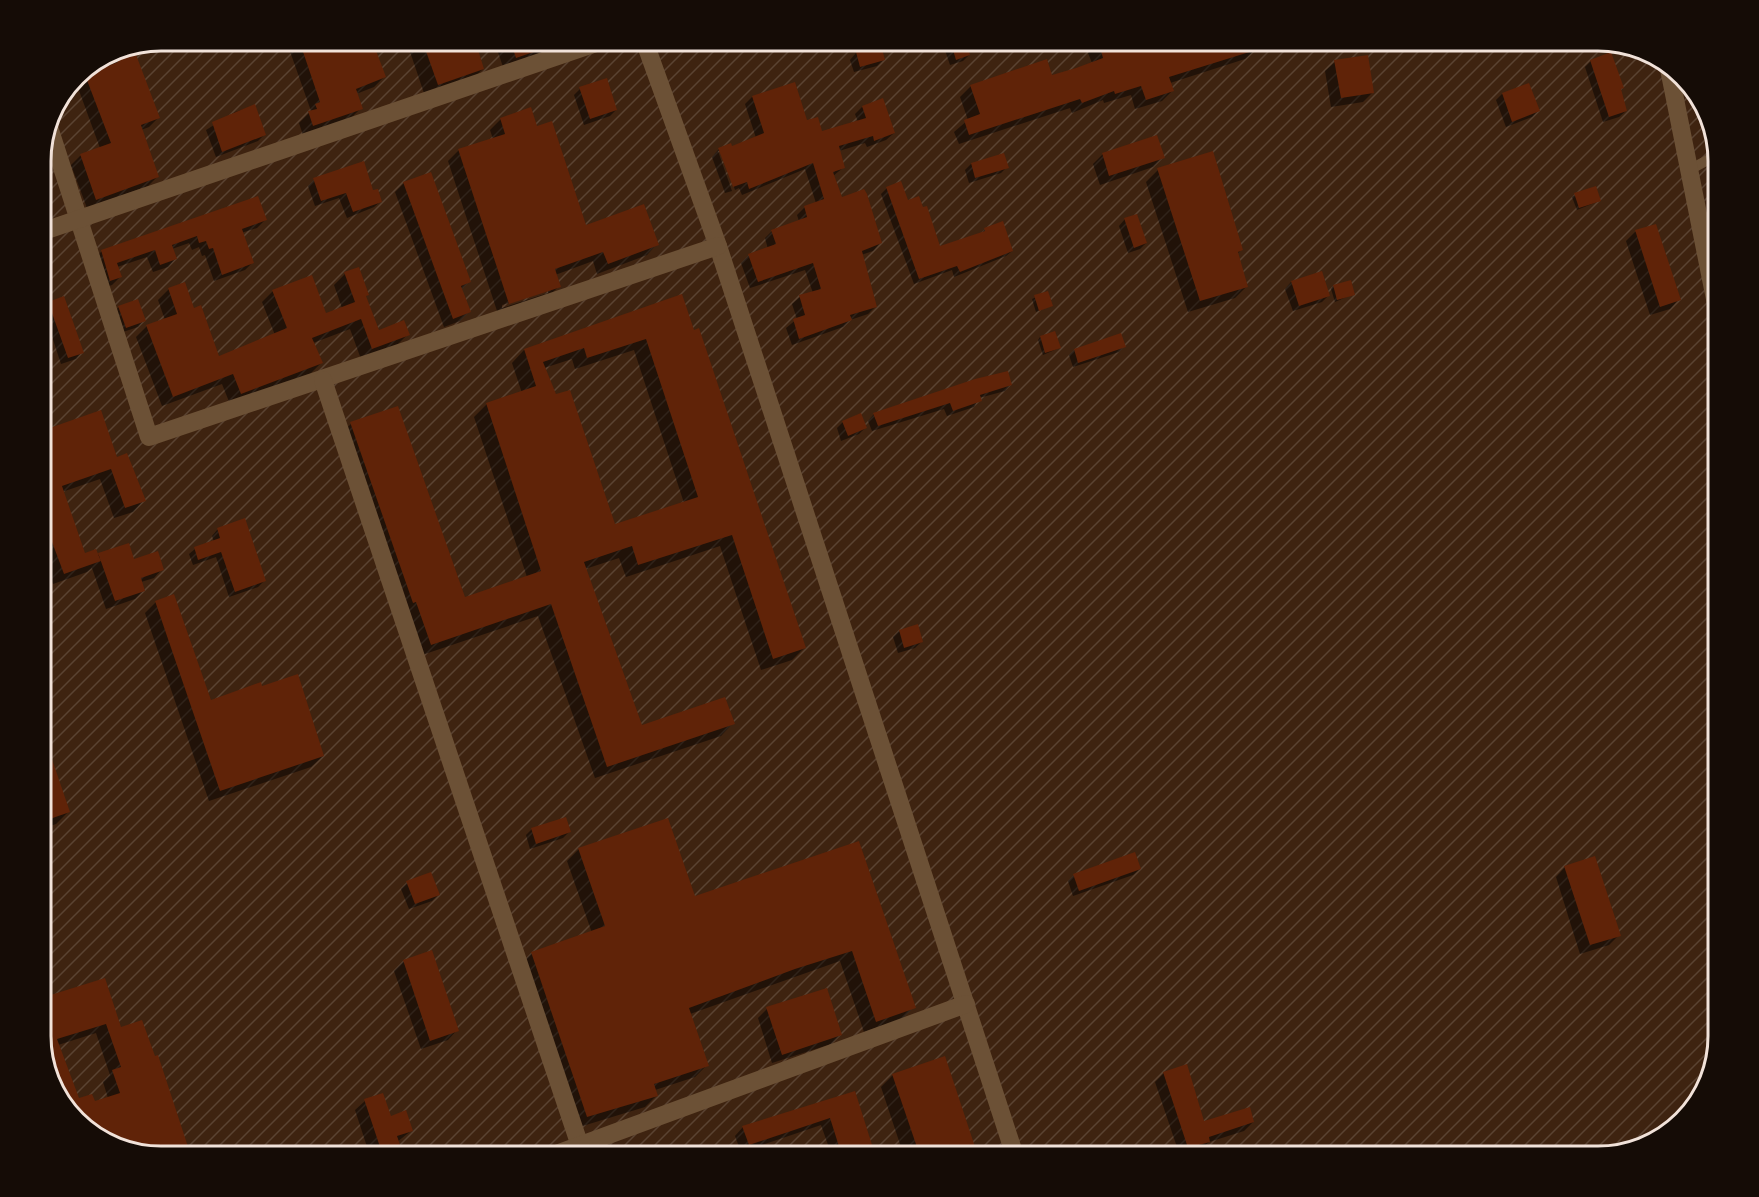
<svg xmlns="http://www.w3.org/2000/svg" width="1759" height="1197" viewBox="0 0 1759 1197" font-family="'Fira Sans Condensed',sans-serif">
	<style>
		.industrial { fill: url(#industrial-furrows) }
		.shadow { fill: #0007; fill-rule: evenodd }
		.building { fill: #602308; fill-rule: evenodd }
		.lines { fill: none; stroke-linecap: round; stroke-linejoin: round }
		.service { stroke: #6c5136; stroke-width: 10 }
		.minor { stroke: #6c5136; stroke-width: 18 }
		.rim { fill: none; stroke: #f1e2d9; stroke-width: 3 }
	</style>
	<defs>
		<pattern id="industrial-furrows" width="10" height="10" patternUnits="userSpaceOnUse" patternTransform="scale(1.5)"><rect width="10" height="10" fill="#3e2310"/><path d="M-1 1l2-2M0 10L10 0M9 11l2-2" fill="none" stroke="#5a4332"/></pattern>
	</defs>
	<rect width="100%" height="100%" fill="#352011"/>
	<path class="industrial" d="M161,40H1598L1665,61L1703,101L1718,160V1037L1698,1103L1652,1144L1599,1156H161L94,1136L56,1096L41,1044V153L50,114L76,75L115,50Z"/>
	<g class="shadow">
		<path d="M253,40H275L255,47Z"/>
		<path d="M286,40H372L384,77L374,87L356,94L361,108L351,118L303,135L299,123L311,111Z"/>
		<path d="M406,40H473L483,69L470,81L425,96Z"/>
		<path d="M494,40H582L504,70Z"/>
		<path d="M951,40L969,55L963,61L950,65L944,47Z"/>
		<path d="M1365,40H1382L1384,46L1368,52Z"/>
		<path d="M1099,43L1256,49L1245,59L1170,83L1172,91L1162,101L1135,109L1131,95L1104,103L1103,100L1072,113L1070,108L959,144L954,132L968,120L960,97L971,86L1051,77L1092,63L1088,53Z"/>
		<path d="M125,47L158,118L149,127L141,130L157,177L148,186L87,208L71,165L80,156L100,148L77,85L86,76L106,68L103,57L115,50Z"/>
		<path d="M856,53L883,60L877,66L854,72L850,60Z"/>
		<path d="M1591,61L1619,90L1626,111L1619,117L1603,122L1585,67Z"/>
		<path d="M1335,62L1373,92L1363,102L1331,107L1325,71Z"/>
		<path d="M580,89L616,110L610,116L584,125L574,95Z"/>
		<path d="M1502,94L1538,111L1532,117L1506,127L1496,100Z"/>
		<path d="M752,97L806,122L821,133L858,122L855,114L862,107L894,133L886,140L867,147L865,143L839,151L844,167L833,176L841,199L880,243L873,251L861,255L875,307L868,314L850,320L843,327L792,345L786,328L797,319L792,304L800,297L813,293L805,270L750,288L741,263L748,256L768,249L765,238L772,231L799,221L797,215L804,208L816,203L805,169L742,195L739,188L735,190L721,151H718L732,191L725,193L712,157L719,149L731,148L756,138L745,104Z"/>
		<path d="M254,106L264,135L258,141L216,157L206,130L235,112Z"/>
		<path d="M501,119L585,227L657,244L647,255L597,274L593,261L555,275L559,286L548,297L498,314L448,161L459,150L493,139L490,130ZM548,290V293L502,308V305Z"/>
		<path d="M1103,154L1163,157L1153,167L1100,185L1093,164Z"/>
		<path d="M971,164L1007,167L1001,173L969,183L965,170Z"/>
		<path d="M1158,170L1241,250L1237,254L1247,286L1235,298L1188,312L1146,182Z"/>
		<path d="M314,180L373,192L381,201L374,207L347,218L339,198L315,206L308,186Z"/>
		<path d="M404,183L469,282L461,290L469,312L460,321L444,327L395,192Z"/>
		<path d="M887,188L940,248L980,235L985,229L1012,251L1006,256L954,277L952,270L914,284L881,194Z"/>
		<path d="M1575,195L1599,201L1577,210L1572,197Z"/>
		<path d="M41,197L46,213L41,219Z"/>
		<path d="M257,198L265,220L257,228L241,233L252,263L245,270L214,281L205,255L202,256L199,247L192,250L189,243L172,249L175,259L168,267L153,272L147,257L117,267L120,277L112,285L103,288L94,259L101,252Z"/>
		<path d="M1125,219L1146,243L1140,249L1128,253L1119,226Z"/>
		<path d="M1655,225L1679,299L1670,309L1650,315L1626,241L1635,232Z"/>
		<path d="M1321,273L1328,296L1322,302L1293,311L1285,289L1291,282Z"/>
		<path d="M345,274L378,332L408,334L397,345L361,359L350,329L313,343L321,363L310,374L230,404L222,384L162,406L136,337L147,326L165,320L158,300L169,289L193,310L219,358L275,335L262,302L273,291L325,315L342,308L334,285Z"/>
		<path d="M1333,286L1353,294L1335,302L1331,289Z"/>
		<path d="M1047,292L1051,305L1036,312L1032,299Z"/>
		<path d="M681,296L805,647L792,660L761,670L720,546L626,577L619,558L585,569L641,727L733,723L721,736L595,778L538,616L419,656L338,436L351,424L397,408L464,598L527,577L474,417L487,404L522,393L512,363L524,350ZM634,350L684,503L614,526L544,368L572,359L575,369Z"/>
		<path d="M49,303L82,352L76,359L61,364L43,309Z"/>
		<path d="M119,307L144,320L138,327L120,333L113,313Z"/>
		<path d="M1040,337L1059,348L1043,355L1038,340Z"/>
		<path d="M1124,347L1119,352L1073,367L1069,355L1074,350Z"/>
		<path d="M1011,384L1005,391L979,398L974,407L947,416L944,409L872,431L868,421L874,414Z"/>
		<path d="M843,422L865,428L859,434L841,441L837,428Z"/>
		<path d="M41,426L43,432L116,458L144,500L133,512L114,518L100,479L62,492L84,555H99L133,561L162,569L154,578L141,582L144,590L135,599L106,609L92,568L87,572L53,584L41,552Z"/>
		<path d="M244,520L264,581L258,587L229,597L216,557L193,565L189,554L195,549L214,542L212,536L217,530Z"/>
		<path d="M156,602L210,702L261,687L323,756L311,767L209,801L145,613Z"/>
		<path d="M899,631L922,641L915,648L898,653L893,637Z"/>
		<path d="M41,718L52,751L49,754L68,812L56,824L41,829Z"/>
		<path d="M532,829L569,832L563,838L530,849L526,835Z"/>
		<path d="M859,842L914,1007L902,1019L864,1032L840,961L690,1014L707,1065L695,1077L655,1090L657,1095L645,1107L576,1128L520,965L532,953L592,933L567,861L579,849L694,898Z"/>
		<path d="M1565,867L1619,935L1609,945L1580,954L1556,877Z"/>
		<path d="M1140,869L1133,875L1073,896L1068,881L1074,875Z"/>
		<path d="M407,883L438,895L432,901L409,909L401,889Z"/>
		<path d="M404,961L457,1030L448,1040L421,1049L394,971Z"/>
		<path d="M104,980L120,1029L154,1058L157,1057L190,1156H160L94,1136L56,1096L41,1044V1000ZM96,1033L110,1075L103,1082L108,1098L94,1103L78,1100L58,1045Z"/>
		<path d="M767,1009L840,1035L831,1044L772,1063L758,1018Z"/>
		<path d="M944,1058L977,1156H904L881,1087L893,1075Z"/>
		<path d="M1164,1073L1203,1123L1253,1122L1244,1131L1209,1142L1200,1150L1180,1156L1155,1082Z"/>
		<path d="M854,1093L872,1147L863,1156H832L821,1125L741,1152L735,1136L743,1127Z"/>
		<path d="M365,1101L412,1130L397,1142L402,1156H370L355,1110Z"/>
	</g>
	<g class="building">
		<path d="M299,40H372L386,77L356,89L363,109L313,126L308,111L317,109L315,104L320,102Z"/>
		<path d="M422,40H475L484,69L438,85Z"/>
		<path d="M510,40H569L516,58Z"/>
		<path d="M950,40H966L970,55L956,60Z"/>
		<path d="M1098,40H1275V44L1169,77L1174,91L1146,100L1141,86L1115,94L1114,91L1082,103L1080,99L969,135L964,120L980,114L970,85L1047,59L1052,75L1076,68L1103,58Z"/>
		<path d="M881,45L885,60L860,67L856,52Z"/>
		<path d="M135,52L160,118L141,125L159,177L96,200L80,154L111,143L85,75L118,62L116,59Z"/>
		<path d="M1611,52L1624,88L1621,89L1627,111L1609,117L1590,60Z"/>
		<path d="M1368,55L1374,93L1341,98L1334,60Z"/>
		<path d="M607,78L617,110L590,119L579,87Z"/>
		<path d="M795,82L807,120L818,117L822,131L866,118L862,106L883,98L895,133L874,141L873,136L839,146L845,168L833,172L842,197L864,189L867,194L882,243L862,251L877,307L850,315L852,320L799,339L793,319L805,315L799,295L821,289L813,263L758,282L748,254L776,244L771,230L807,217L804,206L824,199L813,163L749,189L747,182L733,187L718,148L731,143L732,146L764,133L752,96Z"/>
		<path d="M1529,83L1540,111L1512,122L1502,93Z"/>
		<path d="M255,104L266,135L222,152L212,122Z"/>
		<path d="M531,107L537,126L552,121L586,225L644,204L659,245L608,264L603,252L555,269L561,287L509,304L458,149L505,134L500,118Z"/>
		<path d="M1157,135L1165,158L1109,176L1102,153Z"/>
		<path d="M1213,151L1243,250L1238,252L1248,287L1200,301L1157,168Z"/>
		<path d="M1004,153L1009,168L975,178L971,163Z"/>
		<path d="M364,161L373,190L378,189L382,202L353,212L346,193L321,201L313,178Z"/>
		<path d="M431,172L471,282L461,286L471,312L453,319L403,182Z"/>
		<path d="M901,181L908,200L919,196L923,207L927,206L940,246L985,231L984,228L1003,221L1013,251L960,272L957,266L919,279L886,187Z"/>
		<path d="M1596,186L1601,201L1579,208L1574,193Z"/>
		<path d="M258,196L267,220L242,229L254,263L222,275L213,248L209,249L206,241L199,243L197,236L172,245L177,259L160,265L155,250L117,263L122,277L110,281L101,250Z"/>
		<path d="M1137,214L1147,243L1134,248L1124,218Z"/>
		<path d="M1656,224L1681,300L1660,307L1635,230Z"/>
		<path d="M359,267L369,295L366,296L379,330L404,320L410,335L372,349L361,319L312,338L323,363L241,394L233,374L173,397L146,325L177,314L168,288L185,282L194,308L201,305L219,356L287,328L272,290L312,275L326,313L355,302L344,272Z"/>
		<path d="M1322,271L1330,296L1299,306L1291,281Z"/>
		<path d="M1351,280L1355,295L1337,300L1333,285Z"/>
		<path d="M1048,291L1053,306L1039,311L1034,295Z"/>
		<path d="M682,294L694,330L699,328L806,648L773,659L732,535L638,565L632,546L584,562L642,725L725,697L735,724L607,767L551,604L431,645L416,602L413,603L350,422L398,406L465,597L541,571L486,403L536,386L524,349ZM646,339L698,497L615,524L570,390L556,394L543,362L584,348L587,358Z"/>
		<path d="M64,296L84,353L68,358L48,302Z"/>
		<path d="M138,299L146,321L126,328L118,306Z"/>
		<path d="M1055,331L1061,348L1045,353L1040,336Z"/>
		<path d="M1121,333L1126,347L1078,363L1074,349Z"/>
		<path d="M1008,371L1012,385L980,395L982,401L953,411L950,403L878,426L873,413L975,379Z"/>
		<path d="M101,410L117,457L127,453L146,501L125,508L111,469L62,486L85,553L96,549L101,561L64,574L52,542L41,546V431Z"/>
		<path d="M861,413L867,428L848,436L842,421Z"/>
		<path d="M245,518L266,581L235,592L221,552L198,560L194,547L220,538L217,528Z"/>
		<path d="M129,543L134,559L158,551L164,570L141,578L145,591L115,601L98,553Z"/>
		<path d="M174,594L211,700L261,682L262,686L298,674L324,756L220,791L155,601Z"/>
		<path d="M918,624L923,642L904,648L899,630Z"/>
		<path d="M41,733H43L70,812L41,822Z"/>
		<path d="M566,817L571,832L536,844L531,828Z"/>
		<path d="M668,818L695,896L859,841L916,1008L876,1022L852,951L795,969L689,1008L709,1066L654,1084L658,1096L587,1117L531,952L605,926L578,848Z"/>
		<path d="M1135,852L1141,869L1079,891L1073,874Z"/>
		<path d="M1595,856L1621,936L1590,945L1564,866Z"/>
		<path d="M431,872L440,895L415,904L406,881Z"/>
		<path d="M432,950L459,1031L430,1041L403,960Z"/>
		<path d="M105,978L121,1027L142,1020L155,1056L158,1055L191,1156H160L94,1136L60,1100L41,1044V998ZM106,1024L121,1067L112,1070L120,1093L95,1101L92,1094L79,1098L57,1039Z"/>
		<path d="M827,988L842,1035L782,1055L766,1007Z"/>
		<path d="M945,1056L978,1156H920L892,1074Z"/>
		<path d="M1187,1064L1204,1121L1250,1107L1254,1122L1209,1137L1210,1142L1188,1148L1163,1072Z"/>
		<path d="M855,1091L873,1148L842,1156L830,1118L749,1145L742,1126Z"/>
		<path d="M383,1093L391,1116L406,1110L413,1131L397,1136L404,1156H383L364,1099Z"/>
	</g>
	<g class="lines">
		<path class="service" d="M1691,169L1717,155"/>
		<g class="minor">
			<path d="M644,40L718,246L1015,1156"/>
			<path d="M1668,64L1718,314"/>
			<path d="M48,124L149,437L718,246"/>
			<path d="M41,232L605,40"/>
			<path d="M323,380L580,1146"/>
			<path d="M551,1156L966,1004"/>
		</g>
	</g>
	<path d="M0 0H1759V1197H0ZM161 51H1598A110 110 0 0 1 1708 161V1036A110 110 0 0 1 1598 1146H161A110 110 0 0 1 51 1036V161A110 110 0 0 1 161 51Z" fill="#150c06" fill-rule="evenodd"/>
	<path class="rim" d="M161 51H1598A110 110 0 0 1 1708 161V1036A110 110 0 0 1 1598 1146H161A110 110 0 0 1 51 1036V161A110 110 0 0 1 161 51Z"/>
</svg>
